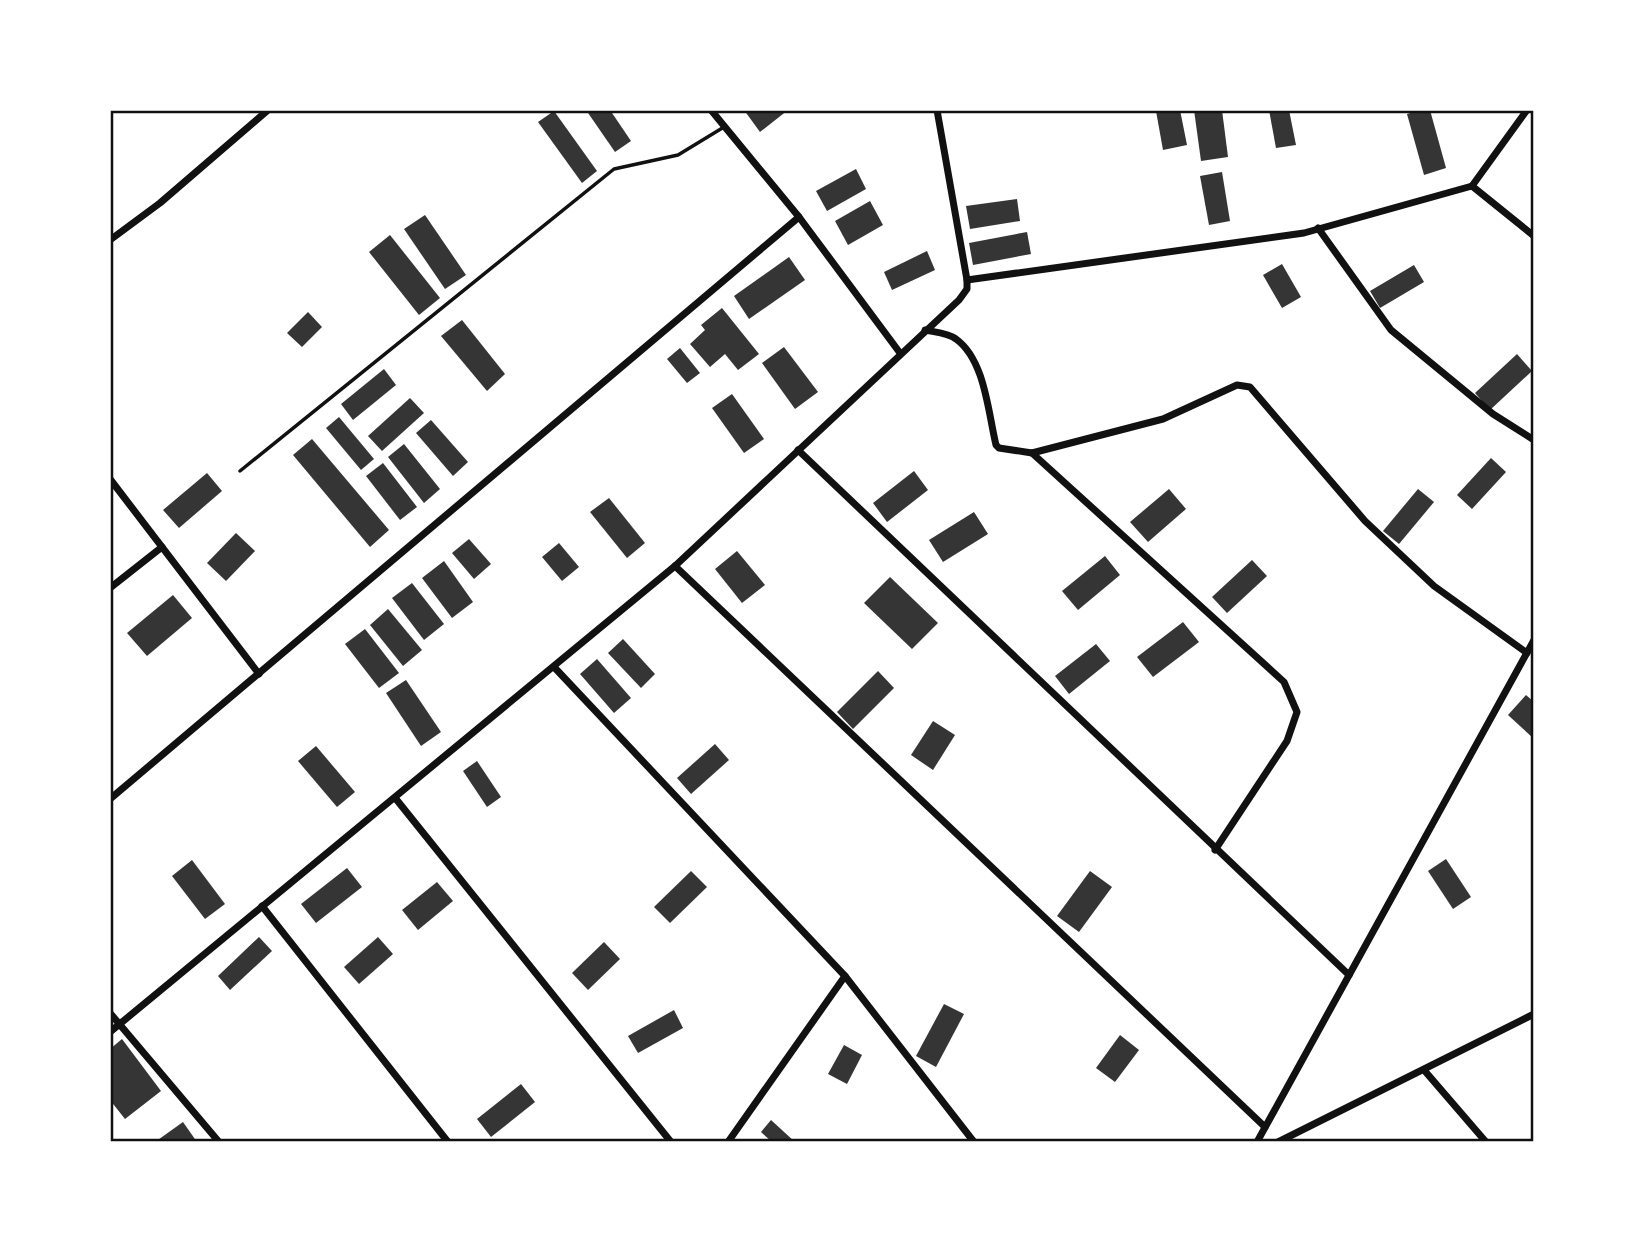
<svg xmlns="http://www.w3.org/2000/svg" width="1644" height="1252" viewBox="0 0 1644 1252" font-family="'Sofia Sans Condensed',sans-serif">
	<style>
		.building { fill: #353535 }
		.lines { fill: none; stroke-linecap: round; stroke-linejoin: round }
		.service { stroke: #111; stroke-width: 3.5 }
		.minor { stroke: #111; stroke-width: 7 }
		.neatline { fill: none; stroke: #111; stroke-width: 2.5 }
	</style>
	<rect width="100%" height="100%" fill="#fff"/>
	<g class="building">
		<path d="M586,110H610L631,141L615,152Z"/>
		<path d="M744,110H788L760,132Z"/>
		<path d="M1180,110L1187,145L1163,150L1156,111Z"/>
		<path d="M1194,110H1222L1228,157L1201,161Z"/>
		<path d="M1269,110H1289L1296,145L1276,148Z"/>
		<path d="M1420,110H1430L1446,168L1424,175L1407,114Z"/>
		<path d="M554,111L597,171L582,183L538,122Z"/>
		<path d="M856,169L866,189L827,211L816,191Z"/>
		<path d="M1222,172L1230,221L1209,225L1200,176Z"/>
		<path d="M1017,199L1020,221L970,229L966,206Z"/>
		<path d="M870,201L883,225L848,245L835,221Z"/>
		<path d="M425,215L466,275L445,289L404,229Z"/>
		<path d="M1027,232L1031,254L973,265L969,243Z"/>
		<path d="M390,235L440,298L419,315L369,252Z"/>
		<path d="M927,251L935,270L892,290L884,272Z"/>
		<path d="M789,257L805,280L749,319L734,296Z"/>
		<path d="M1282,264L1301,297L1282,308L1263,275Z"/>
		<path d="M1414,265L1424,282L1380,308L1370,291Z"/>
		<path d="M722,308L759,354L738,370L725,354L710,367L690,344L705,330L701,325Z"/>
		<path d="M308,312L322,327L302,347L287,333Z"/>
		<path d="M462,320L505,374L487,391L441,336Z"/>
		<path d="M784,347L818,392L795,409L762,363Z"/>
		<path d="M680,348L700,373L687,383L667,359Z"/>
		<path d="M1517,354L1532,371L1490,410L1475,393Z"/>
		<path d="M384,369L396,385L353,420L341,404Z"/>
		<path d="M732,394L764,439L744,453L712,408Z"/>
		<path d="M410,398L424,413L382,451L368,436Z"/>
		<path d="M339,417L374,459L361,470L326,428Z"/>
		<path d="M431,420L468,462L453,476L416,433Z"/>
		<path d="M312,439L389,530L370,547L293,455Z"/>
		<path d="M404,444L440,489L424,503L388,457Z"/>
		<path d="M1491,458L1506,472L1472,509L1457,495Z"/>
		<path d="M383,463L417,507L400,520L366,476Z"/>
		<path d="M914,471L928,490L887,522L873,503Z"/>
		<path d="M207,473L222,491L179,528L163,510Z"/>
		<path d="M1169,489L1186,509L1148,542L1130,522Z"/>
		<path d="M1418,489L1434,502L1399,544L1383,531Z"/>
		<path d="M609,498L645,543L627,558L590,512Z"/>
		<path d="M974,512L988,534L943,562L929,540Z"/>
		<path d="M236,533L255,551L226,581L207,563Z"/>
		<path d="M469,539L491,564L474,579L452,553Z"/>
		<path d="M559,543L579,567L562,581L542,557Z"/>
		<path d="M737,551L765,585L742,603L715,569Z"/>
		<path d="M1105,556L1120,575L1078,610L1062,591Z"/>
		<path d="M1252,560L1267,576L1227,613L1212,597Z"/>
		<path d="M444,561L473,602L452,618L422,578Z"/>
		<path d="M890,577L938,623L912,649L864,603Z"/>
		<path d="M412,583L444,624L424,640L392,598Z"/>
		<path d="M173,595L192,618L147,656L127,633Z"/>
		<path d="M388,609L422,650L403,666L370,625Z"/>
		<path d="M1183,622L1199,642L1153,677L1137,657Z"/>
		<path d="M365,629L399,673L379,688L345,644Z"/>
		<path d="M623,639L655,674L641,688L608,653Z"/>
		<path d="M1096,644L1110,661L1069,694L1055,676Z"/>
		<path d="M597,659L631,698L614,713L580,674Z"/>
		<path d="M878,671L894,688L853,729L837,712Z"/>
		<path d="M406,680L441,732L421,746L386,693Z"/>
		<path d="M1526,695L1534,702V739L1508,715Z"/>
		<path d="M933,721L955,735L933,770L911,755Z"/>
		<path d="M715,744L729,760L691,794L677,778Z"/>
		<path d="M316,746L355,792L337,807L298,761Z"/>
		<path d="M477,761L501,797L487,807L463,771Z"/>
		<path d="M1446,859L1471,897L1453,909L1428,871Z"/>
		<path d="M192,860L225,904L205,919L172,876Z"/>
		<path d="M347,868L362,887L316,923L301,904Z"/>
		<path d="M691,871L707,887L670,923L654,907Z"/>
		<path d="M1090,871L1112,887L1079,932L1057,916Z"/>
		<path d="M437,882L453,901L418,930L402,910Z"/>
		<path d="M259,937L272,951L230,990L218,976Z"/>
		<path d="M378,937L393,954L359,984L344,967Z"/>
		<path d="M604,942L620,959L588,990L572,973Z"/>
		<path d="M944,1004L964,1014L936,1067L916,1056Z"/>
		<path d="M674,1010L683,1028L638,1053L628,1036Z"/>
		<path d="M1120,1035L1139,1050L1115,1082L1096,1068Z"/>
		<path d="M122,1039L161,1091L125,1119L110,1100V1049Z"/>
		<path d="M844,1045L862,1055L847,1084L828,1074Z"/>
		<path d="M521,1084L535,1102L491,1137L477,1119Z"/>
		<path d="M771,1120L795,1142H772L761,1132Z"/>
		<path d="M183,1122L197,1142H155Z"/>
	</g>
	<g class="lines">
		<path class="service" d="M240,471L614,169L678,155L724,127"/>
		<g class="minor">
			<path d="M711,110L799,217L900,353"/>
			<path d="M1472,186L1527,110"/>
			<path d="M1318,228L1391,330L1493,414L1534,440"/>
			<path d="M110,240L160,203L268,110"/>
			<path d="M967,280L1304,233L1472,186L1534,236"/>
			<path d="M925,330C934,332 949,333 956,339C985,360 988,412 996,445L999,448L1032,453L1163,419L1237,385L1250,387L1365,521L1434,586L1527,653"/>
			<path d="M798,450L1349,975"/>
			<path d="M1032,453L1284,682L1297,712L1287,741L1215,850"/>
			<path d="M110,479L259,674"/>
			<path d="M675,566L1265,1127"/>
			<path d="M110,588L162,547"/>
			<path d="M554,667L845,976L974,1142"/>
			<path d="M110,799L799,217"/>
			<path d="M396,799L671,1142"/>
			<path d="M262,906L448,1142"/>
			<path d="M110,1013L219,1142"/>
			<path d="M110,1032L675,566L959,300L967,289V280L937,110"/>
			<path d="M1424,1070L1486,1142"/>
			<path d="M728,1142L845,976"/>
			<path d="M1257,1142L1534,640"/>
			<path d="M1278,1142L1534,1014"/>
		</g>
	</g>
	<rect width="1644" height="1252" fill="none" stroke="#ffffff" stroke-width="224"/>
	<rect x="112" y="112" width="1420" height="1028" class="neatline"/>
</svg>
